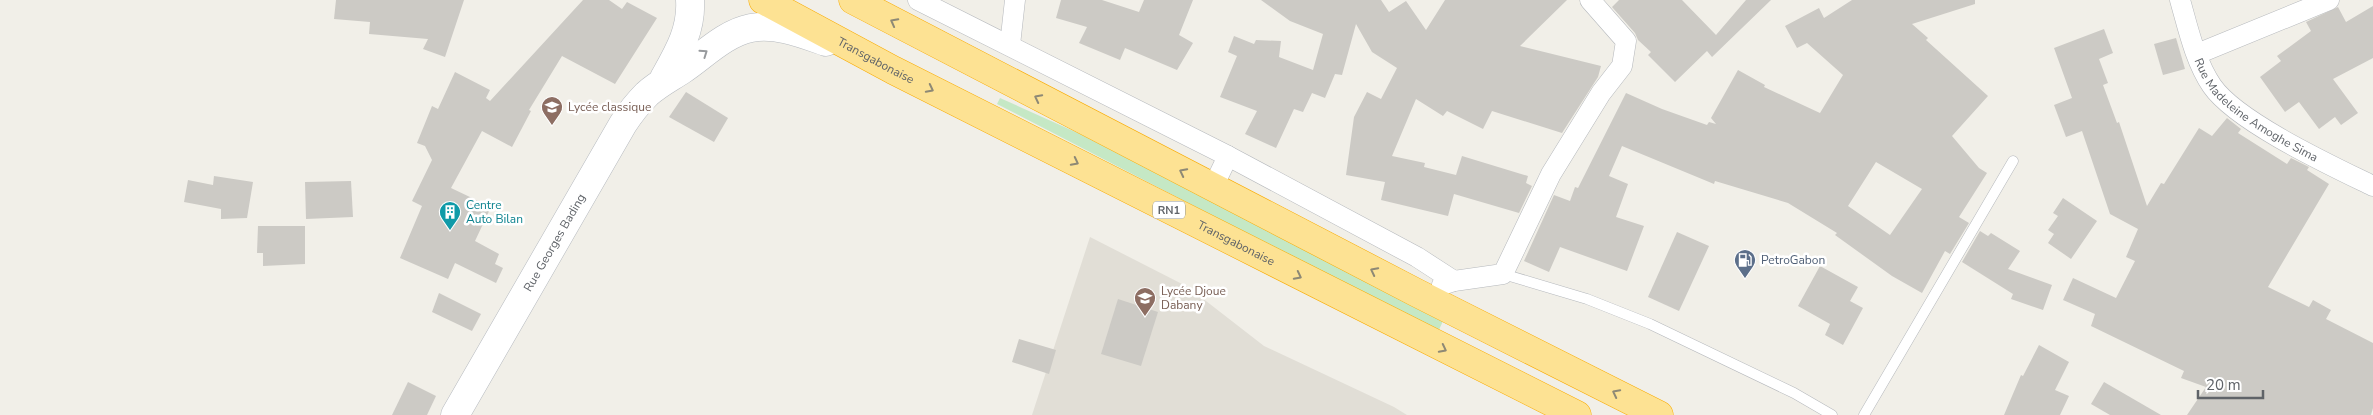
<svg xmlns="http://www.w3.org/2000/svg" width="2373" height="415" viewBox="0 0 2373 415" font-family="'Nunito Sans',sans-serif">
	<style>
		.education { fill: #e1ded6 }
		.green { fill: #c5e8c5 }
		.building { fill: #cccac5; fill-rule: evenodd }
		.lines { fill: none; stroke-linecap: round; stroke-linejoin: round }
		.lane-casing { stroke: #b5b8bc; stroke-width: 11 }
		.street-casing { stroke: #b5b8bc; stroke-width: 21 }
		.secondary-casing { stroke: #b6babf; stroke-width: 29 }
		.highway-casing { stroke: #f9ab00; stroke-width: 29 }
		.lane { stroke: #fff; stroke-width: 10 }
		.street { stroke: #fff; stroke-width: 20 }
		.secondary { stroke: #fff; stroke-width: 28 }
		.highway { stroke: #fde293; stroke-width: 28 }
		.oneway { stroke: #8e8975 }
		.oneway2 { stroke: #979a9d }
		.labels { text-anchor: middle; dominant-baseline: central; stroke-width: 5; stroke-linejoin: round; paint-order: stroke }
		.shield { fill: #fff; stroke: #8f9295; stroke-width: 1 }
		.shield-label { font-size: 11px; font-weight: bold; fill: #5f6368 }
		.street-label { font-size: 12px; fill: #5f6368; stroke: #fff }
		.education-label { font-size: 12px; fill: #785e54; stroke: #fff; text-anchor: start }
		.culture-label { font-size: 12px; fill: #0d838f; stroke: #fff; text-anchor: start }
		.service-label { font-size: 12px; fill: #4e5e75; stroke: #fff; text-anchor: start }
	</style>
	<rect width="100%" height="100%" fill="#f1efe8"/>
	<path class="education" d="M1090,237L1188,287L1264,346L1394,407L1407,415H1032Z"/>
	<path class="green" d="M1000,98L1080,134L1443,321L1438,332L997,104Z"/>
	<g class="building">
		<path d="M336,0H464L445,57L423,49L428,39L369,34L370,22L334,19Z"/>
		<path d="M583,0H609L622,9L627,2L657,18L615,84L562,56L529,110L531,111L512,147L482,131L451,188L491,207L475,241L499,254L495,264L503,268L496,283L455,263L448,279L400,258L422,206L412,201L432,160L425,146L417,143L432,106L438,109L455,72L490,90L486,98L490,101Z"/>
		<path d="M1061,0H1102L1139,12L1144,0H1193L1179,35L1193,43L1177,70L1125,48L1120,60L1079,43L1087,27L1056,18Z"/>
		<path d="M1261,0H1381L1389,12L1406,1L1426,30L1445,0H1567L1520,46L1601,66L1598,77L1562,133L1492,111L1483,129L1447,111L1443,116L1416,99L1392,156L1425,163L1424,167L1456,175L1462,156L1528,176L1526,183L1532,186L1519,213L1454,194L1448,216L1381,200L1385,182L1346,175L1354,117L1367,92L1381,99L1397,68L1372,52L1356,24L1342,75L1335,74L1325,98L1312,93L1303,112L1294,109L1276,148L1245,134L1257,111L1220,97L1237,56L1228,52L1234,36L1254,44L1256,40L1281,41L1279,57L1313,70L1323,34L1290,21Z"/>
		<path d="M1619,0H1682L1716,35L1746,0H1771L1712,57L1707,51L1675,82L1648,55L1651,52L1638,40L1635,33L1612,7Z"/>
		<path d="M1852,0H1975V4L1912,24L1928,38L1926,40L1988,96L1952,136L1979,168L1987,173L1959,217L1969,223L1950,254L1945,251L1922,293L1892,276L1835,235L1837,233L1788,203L1715,181L1714,184L1622,146L1609,176L1628,184L1616,217L1644,226L1627,271L1560,247L1549,272L1524,261L1554,195L1570,201L1575,187L1578,188L1626,93L1662,109L1707,125L1709,122L1716,124L1711,118L1738,70L1765,85L1764,87L1820,113L1843,75L1807,43L1797,48L1785,26L1819,8L1824,18ZM1876,162L1922,189L1890,235L1848,206Z"/>
		<path d="M2373,6V58L2333,79L2358,113L2341,125L2335,117L2319,129L2299,102L2285,112L2260,77L2281,61L2277,56L2311,31L2306,22L2338,7L2346,22Z"/>
		<path d="M2104,29L2113,53L2099,59L2108,83L2103,85L2117,123L2119,122L2147,206L2161,183L2164,184L2199,128L2212,136L2227,118L2241,129L2238,133L2287,164L2291,158L2309,167L2307,170L2329,184L2268,287L2309,307L2313,300L2331,310L2326,319L2373,343V408L2371,415H2187L2206,387L2181,378L2184,371L2091,326L2095,314L2063,300L2073,278L2116,298L2135,261L2126,257L2138,229L2110,214L2082,131L2066,137L2054,105L2072,98L2054,48Z"/>
		<path d="M2176,38L2185,69L2163,75L2154,44Z"/>
		<path d="M686,92L728,118L714,142L669,117Z"/>
		<path d="M214,176L253,182L247,218L221,219V209L184,202L188,180L213,185Z"/>
		<path d="M351,181L353,217L306,219L305,182Z"/>
		<path d="M2063,198L2097,221L2071,259L2048,243L2054,234L2048,230L2058,216L2053,213Z"/>
		<path d="M258,226H305V264L263,266V253H257Z"/>
		<path d="M1980,231L1988,236L1991,233L2020,251L2008,269L2052,285L2043,310L2011,299L2013,294L1962,262Z"/>
		<path d="M1677,232L1709,246L1679,311L1648,297Z"/>
		<path d="M1820,266L1858,287L1850,301L1863,308L1843,345L1825,335L1830,324L1798,306Z"/>
		<path d="M439,293L481,314L472,331L432,312Z"/>
		<path d="M1118,299L1158,312L1141,366L1101,354Z"/>
		<path d="M1019,339L1056,350L1049,374L1012,362Z"/>
		<path d="M2039,345L2069,362L2055,390L2069,396L2060,415H2004L2021,375L2023,376Z"/>
		<path d="M408,382L436,396L427,415H392Z"/>
		<path d="M2104,382L2161,415H2110L2091,404Z"/>
	</g>
	<g class="lines">
		<g class="lane-casing">
			<g id="lane">
				<path d="M1503,274L1587,299L1650,324L1794,393L1832,415"/>
				<path d="M1864,415L2013,161"/>
			</g>
		</g>
		<g class="street-casing">
			<g id="street">
				<path d="M918,0L1228,156L1417,257L1454,281"/>
				<path id="s1" d="M2180,0C2188,28 2195,61 2212,86C2237,122 2332,166 2373,186"/>
				<path d="M1010,45L1015,0"/>
				<path d="M2197,54L2329,0"/>
				<path d="M1213,187L1228,156"/>
				<path d="M1442,285L1454,281L1503,274L1551,174L1601,93L1622,66L1626,41L1590,0"/>
			</g>
		</g>
		<g class="secondary-casing">
			<g id="secondary">
				<path d="M664,78C678,53 692,30 690,0"/>
				<path id="s2" d="M455,415L623,124C630,113 638,103 647,94C658,84 670,78 682,70C703,56 725,33 751,28C776,23 803,34 826,42"/>
			</g>
		</g>
		<g class="highway-casing">
			<g id="highway">
				<path id="s3" d="M763,0L893,70L1577,415"/>
				<path d="M853,0L1417,293L1659,415"/>
			</g>
		</g>
		<use href="#lane" class="lane"/>
		<use href="#street" class="street"/>
		<use href="#secondary" class="secondary"/>
		<use href="#highway" class="highway"/>
	</g>
	<defs><path id="oneway-chevron" d="M-2-3.5L2.5 0L-2 3.5" fill="none" stroke-width="1.6" stroke-linecap="round" stroke-linejoin="round" transform="scale(1.25)"/></defs>
	<g class="oneway">
		<use href="#oneway-chevron" transform="translate(894 22) rotate(-152)"/>
		<use href="#oneway-chevron" transform="translate(930 89) rotate(27)"/>
		<use href="#oneway-chevron" transform="translate(1038 98) rotate(-153)"/>
		<use href="#oneway-chevron" transform="translate(1075 162) rotate(27)"/>
		<use href="#oneway-chevron" transform="translate(1183 172) rotate(-153)"/>
		<use href="#oneway-chevron" transform="translate(1374 271) rotate(-153)"/>
		<use href="#oneway-chevron" transform="translate(1298 276) rotate(27)"/>
		<use href="#oneway-chevron" transform="translate(1443 349) rotate(27)"/>
		<use href="#oneway-chevron" transform="translate(1616 393) rotate(-153)"/>
	</g>
	<use class="oneway2" href="#oneway-chevron" transform="translate(704 53) rotate(-35)"/>
	<defs>
		<g id="school-pin" transform="scale(1.125)"><path d="M0 17L-7.5 6A9.5 9.5 0 1 1 7.5 6Z" fill="#8d6e63" stroke="#fff"/><path d="M0-5L7-2L0 1L-7-2ZM-4 1L0 2.5L4 1V4Q0 6-4 4Z" fill="#fff"/></g>
		<g id="building-pin" transform="scale(1.125)"><path d="M0 17L-7.5 6A9.5 9.5 0 1 1 7.5 6Z" fill="#0f9aa8" stroke="#fff"/><path d="M-4-6H4V6H1V3H-1V6H-4ZM-2.5-4.3h1.7v1.8h-1.7ZM.8-4.3h1.7v1.8H.8ZM-2.5-1h1.7V.8h-1.7ZM.8-1h1.7V.8H.8Z" fill="#fff"/></g>
		<g id="fuel-pin" transform="scale(1.125)"><path d="M0 17L-7.5 6A9.5 9.5 0 1 1 7.5 6Z" fill="#5c6f8a" stroke="#fff"/><path d="M-5.5-6h7V0h2V4h1.3V-2.5L3-4.5l.8-.8L6-3V5H2.5V1h-1V6h-7ZM-4.2-4.7v3.2H.2V-4.7Z" fill="#fff"/></g>
	</defs>
	<g fill-rule="evenodd">
		<use href="#school-pin" x="552" y="107"/>
		<use href="#building-pin" x="450" y="212"/>
		<use href="#fuel-pin" x="1745" y="260"/>
		<use href="#school-pin" x="1145" y="298"/>
	</g>
	<g class="labels">
		<rect class="shield" x="1153" y="201.5" width="32" height="17" rx="4"/>
		<g class="shield-label">
			<text x="1169" y="210">RN1</text>
		</g>
		<g class="street-label">
			<text stroke="none"><textPath href="#s3" startOffset="128">Transgabonaise</textPath></text>
			<text stroke="none"><textPath href="#s1" startOffset="141">Rue Madeleine Amoghe Sima</textPath></text>
			<text stroke="none"><textPath href="#s2" startOffset="199">Rue Georges Bading</textPath></text>
			<text stroke="none"><textPath href="#s3" startOffset="532">Transgabonaise</textPath></text>
		</g>
		<g class="education-label">
			<text x="568" y="107">Lycée classique</text>
			<text x="1161" y="291">Lycée Djoue<tspan x="1161" dy="14">Dabany</tspan></text>
		</g>
		<g class="culture-label">
			<text x="466" y="205">Centre<tspan x="466" dy="14">Auto Bilan</tspan></text>
		</g>
		<g class="service-label">
			<text x="1761" y="260">PetroGabon</text>
		</g>
	</g>
	<path d="M2198 390v8h65v-8" fill="none" stroke="#5f6368" stroke-width="2.5"/>
	<text x="2206" y="390" font-size="15" fill="#5f6368" stroke="#ffffff" stroke-width="4" paint-order="stroke">20 m</text>
</svg>
